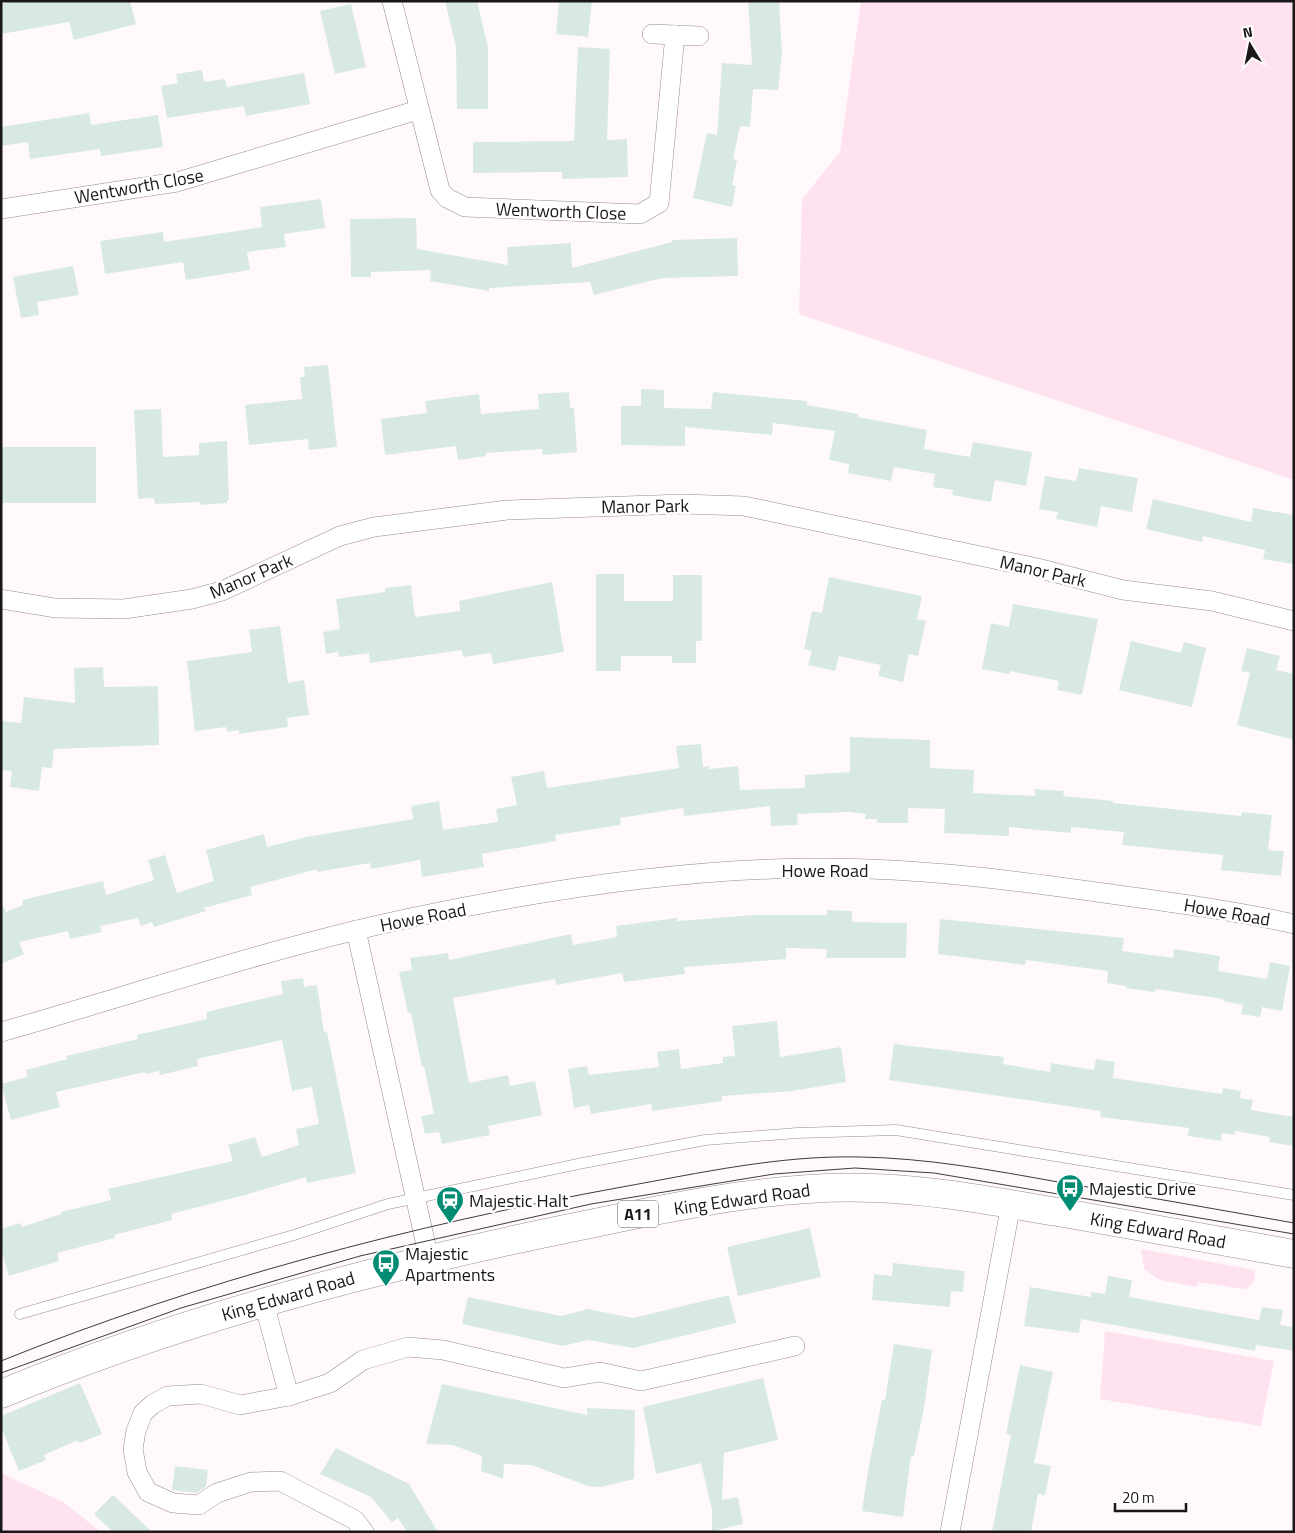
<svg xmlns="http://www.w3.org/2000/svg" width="1295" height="1533" viewBox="0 0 1295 1533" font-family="'Titillium Web',sans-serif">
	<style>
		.green { fill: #fee2f0 }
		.building { fill: #d8e9e4 }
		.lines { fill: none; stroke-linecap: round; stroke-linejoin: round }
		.lane-casing { stroke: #978990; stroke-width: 11 }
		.street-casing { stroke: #978990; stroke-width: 20 }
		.primary-casing { stroke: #978990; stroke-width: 29 }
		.lane { stroke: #fff; stroke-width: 10 }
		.street { stroke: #fff; stroke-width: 19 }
		.primary { stroke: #fff; stroke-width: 28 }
		.tram { stroke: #3f3a3d; stroke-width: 1 }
		.labels { text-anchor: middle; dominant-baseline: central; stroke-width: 5; stroke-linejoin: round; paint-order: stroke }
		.shield { fill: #fff; stroke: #5f5c5e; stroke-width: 1 }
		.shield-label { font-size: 16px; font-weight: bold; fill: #1b1619 }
		.street-label { font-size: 18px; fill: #1b1619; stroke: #fff }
		.poi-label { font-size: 18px; fill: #1b1619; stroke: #fff; text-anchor: start }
	</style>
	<rect width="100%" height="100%" fill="#fff9fc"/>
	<g class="green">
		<path d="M861,1H1294V480L799,314L802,199L840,152Z"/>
		<path d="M1141,1249L1255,1270C1255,1280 1254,1285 1244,1289L1198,1282L1197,1287L1160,1280L1144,1269Z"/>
		<path d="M1105,1331L1274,1361L1261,1426L1100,1399Z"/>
		<path d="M1,1473L63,1502L101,1532H1Z"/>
	</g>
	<g class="building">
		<path d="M15,1H130L136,24L74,40L69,22L1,34V4Z"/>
		<path d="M445,1H477L488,48V109H457L456,48Z"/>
		<path d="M559,1H592L588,37L556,34Z"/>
		<path d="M748,1H779L782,53L778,90L753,89L750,127L740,126L733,159L737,160L732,185L736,186L732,207L693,198L707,133L717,135L722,63L752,65Z"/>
		<path d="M351,4L366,67L335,74L320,11Z"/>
		<path d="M578,47L610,49L607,140L627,139L628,177L562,179V172L473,173V142L574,141Z"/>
		<path d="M202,70L204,82L225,79L227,87L304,73L310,104L246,116L244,106L167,118L161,86L178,83L176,74Z"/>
		<path d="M89,113L91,125L158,115L163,147L101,156L100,149L30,159L28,142L1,146V127Z"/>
		<path d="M321,199L325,228L284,234L286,247L247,252L250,270L186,280L183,262L105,274L100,241L163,232L164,242L262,227L260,207Z"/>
		<path d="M416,218L417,249L508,265L507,247L571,243L572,268L672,242V240L737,238L738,276L662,278L594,295L590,282L489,288V291L430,281L431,270L371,272V277H351L350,219Z"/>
		<path d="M73,266L79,295L37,302L39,315L21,318L13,277Z"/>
		<path d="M328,365L337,447L309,450L308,439L249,445L245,405L302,399L300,377H305L304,367Z"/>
		<path d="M641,389L664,390V408L711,409L713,392L807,401V405L858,414V417L927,430L924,449L970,457L973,442L1032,452L1026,486L995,480L991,502L952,495L953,490L933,487L935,474L894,467L891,481L848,473L849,464L829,460L835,431L773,423L772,435L685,427V446L621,445V406H641Z"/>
		<path d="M569,392L570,408H574L577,452L543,455L542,449L486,453V456L458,460L456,446L385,455L381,419L427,413L425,401L479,394L481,414L539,409L538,394Z"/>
		<path d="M161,409L163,457L199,455V443L227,441L229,500H227V503L200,505V502L155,504L154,498L138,499L134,410Z"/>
		<rect x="1" y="447" width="95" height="56"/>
		<path d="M1079,468L1138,478L1132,512L1101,506L1097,527L1056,519L1058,512L1039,509L1045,476L1076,481Z"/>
		<path d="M1153,499L1251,522L1253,508L1294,515V564L1263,559L1265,550L1203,536L1202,542L1146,529Z"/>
		<path d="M596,574H624V601H673V575H702V641H696V663H672V656H621V671H596Z"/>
		<path d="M829,577L922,596L917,619L926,621L918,656L909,654L903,682L878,676L881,665L839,656L835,671L808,665L812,651L804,649L812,611L822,613Z"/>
		<path d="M552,582L564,652L493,664L491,653L463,657L462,650L370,663L369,653L339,657L338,652L326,654L323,632L340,629L336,599L385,592V588L411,585L415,617L460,611L459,601Z"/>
		<path d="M1013,604L1098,619L1082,695L1057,690L1059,681L1010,671L1009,674L982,669L991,623L1009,627Z"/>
		<path d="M280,626L288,683L304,680L309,715L287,718L288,727L239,734V730L227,732L226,727L195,731L187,661L252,652L249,630Z"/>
		<path d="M1131,641L1181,653L1184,642L1206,648L1192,707L1119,690Z"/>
		<path d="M1247,648L1280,656L1276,670L1294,674V740L1237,725L1250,673L1241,671Z"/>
		<path d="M103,667L104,687L158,686L159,745L54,749L52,768L42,767L39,791L10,787L12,771L1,770V721L21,723L24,697L75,703L74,668Z"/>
		<path d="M850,737L930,740V768L974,770L973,793L1035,796V789L1064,791L1063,796L1113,801V803L1241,816L1242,812L1272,815L1268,850L1284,851L1281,876L1221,870L1223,855L1122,845L1124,832L1071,827V833L1009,827V836L944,833L945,809L908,808V823H877V819H865L866,814L849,812L797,814L798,825L771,826L770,806L684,816L683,808L620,818L621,825L555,835L556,841L482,854L484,867L422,877L420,860L371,869L370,863L317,872V869L250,887L252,895L204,908L206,911L154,927L152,922L141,926L138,918L100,926L102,932L70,939L68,931L19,942L24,954L1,964V902L6,912L23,905L22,900L103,881L106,895L154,880L148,860L165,855L177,893L214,881L206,850L264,834L267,847L306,837L413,819L411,806L439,801L443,830L498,822L496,809L517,805L511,777L544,771L547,788L679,768L676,746L701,744L703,767L709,766V769L738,766L740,790L805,788V775L850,772Z"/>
		<path d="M827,910L852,911V922L907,923L906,958H826L827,949L786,948V959L684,967L685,974L624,982L622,973L556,985L555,979L453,998L469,1083L508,1075L510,1086L535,1081L542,1115L488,1126L490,1135L442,1144L439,1132L425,1134L421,1116L434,1114L424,1066L422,1067L411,1013H408L399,972L412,970L410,958L448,953L449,960L571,934L573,945L617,937L616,926L677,918V921L755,915H827Z"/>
		<path d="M940,919L1124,938L1122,951L1173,958L1174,949L1220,956L1218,971L1267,979L1270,962L1290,966L1282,1011L1262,1007L1260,1017L1241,1014L1243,1005L1223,1001V999L1156,989L1155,992L1126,988V986L1107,983L1108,971L1026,960L1025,965L938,954Z"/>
		<path d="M303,978L304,987L317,985L324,1032H327L356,1173L307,1183L306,1177L245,1195L171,1214L172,1220L114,1235L115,1238L57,1253L59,1261L9,1276L1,1249V1229L20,1223L22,1227L61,1214V1212L111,1200L108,1189L233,1161L228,1145L255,1137L262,1157L299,1145L296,1129L319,1124L312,1087L292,1091L282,1040L197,1059L198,1066L160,1075L159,1071L145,1074V1072L56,1092L60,1107L11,1120L1,1084L27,1077L26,1070L67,1059L66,1056L138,1039L137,1035L207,1019L206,1012L283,994L281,981Z"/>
		<path d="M777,1021L780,1057L841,1047L846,1082L792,1091L722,1096V1101L652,1111L651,1104L591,1114L589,1105L574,1108L568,1069L587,1066L589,1075L659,1067L657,1052L679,1049L681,1069L723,1063V1057L735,1056L732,1026Z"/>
		<path d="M894,1044L1004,1057L1003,1064L1050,1072L1051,1063L1094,1070L1096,1059L1115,1062L1113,1078L1222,1094L1223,1088L1241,1091L1240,1098L1253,1100L1251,1110L1294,1117V1146L1269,1142L1270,1137L1235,1131V1135L1222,1133L1221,1141L1188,1136L1189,1128L1100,1117L1101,1111L889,1080Z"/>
		<path d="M810,1228L821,1277L738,1296L727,1247Z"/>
		<path d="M893,1263L965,1271L963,1292L951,1291L950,1307L872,1300L874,1274L892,1276Z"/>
		<path d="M1108,1276L1132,1280L1129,1297L1259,1320L1262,1307L1283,1310L1280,1325L1294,1327V1351L1256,1345L1255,1351L1081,1319L1079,1333L1024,1326L1030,1287L1091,1297V1292L1105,1294Z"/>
		<path d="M729,1295L736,1323L633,1348L588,1340L563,1346L462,1324L468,1297L561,1316L588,1309L633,1318Z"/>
		<path d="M894,1344L932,1350L924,1408L914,1456H911L903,1517L862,1511L868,1471L882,1400H885Z"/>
		<path d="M1020,1365L1053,1372L1034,1463L1051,1466L1045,1495L1038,1494L1031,1532H992L1011,1435L1006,1434Z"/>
		<path d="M763,1378L778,1440L724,1453L722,1500L738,1497L743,1524L712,1531V1510L701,1463L656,1474L643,1407Z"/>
		<path d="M80,1383L102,1434L79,1443L78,1440L44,1455L46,1460L19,1471L1,1427V1416Z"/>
		<path d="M442,1384L587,1415V1408L635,1410L634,1479L601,1487L588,1486L531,1465L504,1464L503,1479L481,1471L482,1456L453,1445L426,1444Z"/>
		<path d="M336,1448L409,1484L438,1532H407L398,1518L392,1522L371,1497L320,1474Z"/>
		<path d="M175,1466L208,1470L206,1487L196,1493L172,1490Z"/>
		<path d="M113,1495L152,1532H113L94,1514Z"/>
	</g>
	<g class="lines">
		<g class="lane-casing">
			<path id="lane" d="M20,1314L294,1235L388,1204L583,1163L705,1140L797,1133L896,1130L1294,1195"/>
		</g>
		<g class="street-casing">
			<g id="street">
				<path d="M392,1L440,190L447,198L465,207L640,214L659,203L675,35"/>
				<path d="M652,34L699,36"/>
				<path d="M1,209L177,182L418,110"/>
				<path d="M1,599L55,608L124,609L192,599L222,591L340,536L374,527L507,510L683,504L744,506L1037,568L1123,590L1212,601L1294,621"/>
				<path d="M356,930L429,1259"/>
				<path d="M1,1032C139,993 275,946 415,917C548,889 686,868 822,868C921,868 1020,881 1118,895C1177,903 1236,911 1294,924"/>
				<path d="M264,1303L289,1396"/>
				<path d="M364,1532L355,1520L280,1481L251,1482L217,1493L199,1505L173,1503L148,1492L137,1472L133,1449L136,1431L143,1413L153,1404L168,1396L201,1394L240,1405L289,1396L330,1383L363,1360L408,1347L443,1350L564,1378L600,1372L641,1381L795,1346"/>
				<path d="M950,1532L1011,1204"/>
			</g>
		</g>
		<g class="primary-casing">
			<path id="primary" d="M1,1394C184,1318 376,1268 570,1228C668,1208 772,1184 873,1188C935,1190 996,1202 1058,1212C1136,1226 1215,1240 1294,1254"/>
		</g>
		<use href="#lane" class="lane"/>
		<use href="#street" class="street"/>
		<use href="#primary" class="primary"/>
		<g class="tram">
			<path d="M1,1361C199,1281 413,1225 622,1187C700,1173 780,1155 860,1157C926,1158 992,1170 1058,1182C1136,1195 1215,1209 1294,1223"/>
			<path d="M1,1373L181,1308L360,1256L591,1204L774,1174L855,1168L934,1173L1294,1234"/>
		</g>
	</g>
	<defs>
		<g id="bus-pin" transform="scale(1.4375)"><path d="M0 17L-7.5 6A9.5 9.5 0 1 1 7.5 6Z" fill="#018c73" stroke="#fff"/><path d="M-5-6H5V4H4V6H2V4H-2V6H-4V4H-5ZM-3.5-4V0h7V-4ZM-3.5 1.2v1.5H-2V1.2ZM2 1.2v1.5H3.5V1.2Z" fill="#fff"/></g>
		<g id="station-pin" transform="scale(1.4375)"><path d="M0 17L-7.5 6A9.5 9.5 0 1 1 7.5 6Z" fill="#018c73" stroke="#fff"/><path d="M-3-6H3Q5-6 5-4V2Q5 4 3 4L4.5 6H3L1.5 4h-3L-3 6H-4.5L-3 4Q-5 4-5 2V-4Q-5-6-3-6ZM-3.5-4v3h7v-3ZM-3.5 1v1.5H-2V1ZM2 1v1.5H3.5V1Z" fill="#fff"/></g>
	</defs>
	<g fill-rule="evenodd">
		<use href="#bus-pin" x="1070" y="1188"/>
		<use href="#station-pin" x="450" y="1200"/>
		<use href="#bus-pin" x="386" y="1263"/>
	</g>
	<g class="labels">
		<rect class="shield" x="618" y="1200.5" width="40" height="27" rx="4"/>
		<g class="shield-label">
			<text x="638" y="1214">A11</text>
		</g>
		<g class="street-label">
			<text transform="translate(139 186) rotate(-10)">Wentworth Close</text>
			<text transform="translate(561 211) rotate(2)">Wentworth Close</text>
			<text transform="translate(645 506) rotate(-1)">Manor Park</text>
			<text transform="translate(1043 571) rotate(13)">Manor Park</text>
			<text transform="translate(251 576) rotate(-23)">Manor Park</text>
			<text x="825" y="870">Howe Road</text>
			<text transform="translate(1227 912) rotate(10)">Howe Road</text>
			<text transform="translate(423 917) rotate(-11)">Howe Road</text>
			<text transform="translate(742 1199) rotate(-8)">King Edward Road</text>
			<text transform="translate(1158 1230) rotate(10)">King Edward Road</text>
			<text transform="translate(288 1296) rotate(-16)">King Edward Road</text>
		</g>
		<g class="poi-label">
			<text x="1089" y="1188">Majestic Drive</text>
			<text x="469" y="1200">Majestic Halt</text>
			<text x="405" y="1253">Majestic<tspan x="405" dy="21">Apartments</tspan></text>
		</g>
	</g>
	<rect width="1295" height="1533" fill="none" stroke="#1b1619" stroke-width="5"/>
	<g transform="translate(1250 45) rotate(350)" stroke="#ffffff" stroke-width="4" paint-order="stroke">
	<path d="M0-4L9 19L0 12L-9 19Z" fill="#1b1619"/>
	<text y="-8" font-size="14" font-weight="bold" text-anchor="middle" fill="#1b1619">N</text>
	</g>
	<path d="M1115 1503v8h71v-8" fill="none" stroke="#1b1619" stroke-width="2.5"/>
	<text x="1122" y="1503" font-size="15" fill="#1b1619" stroke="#ffffff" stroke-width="4" paint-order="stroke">20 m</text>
</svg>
